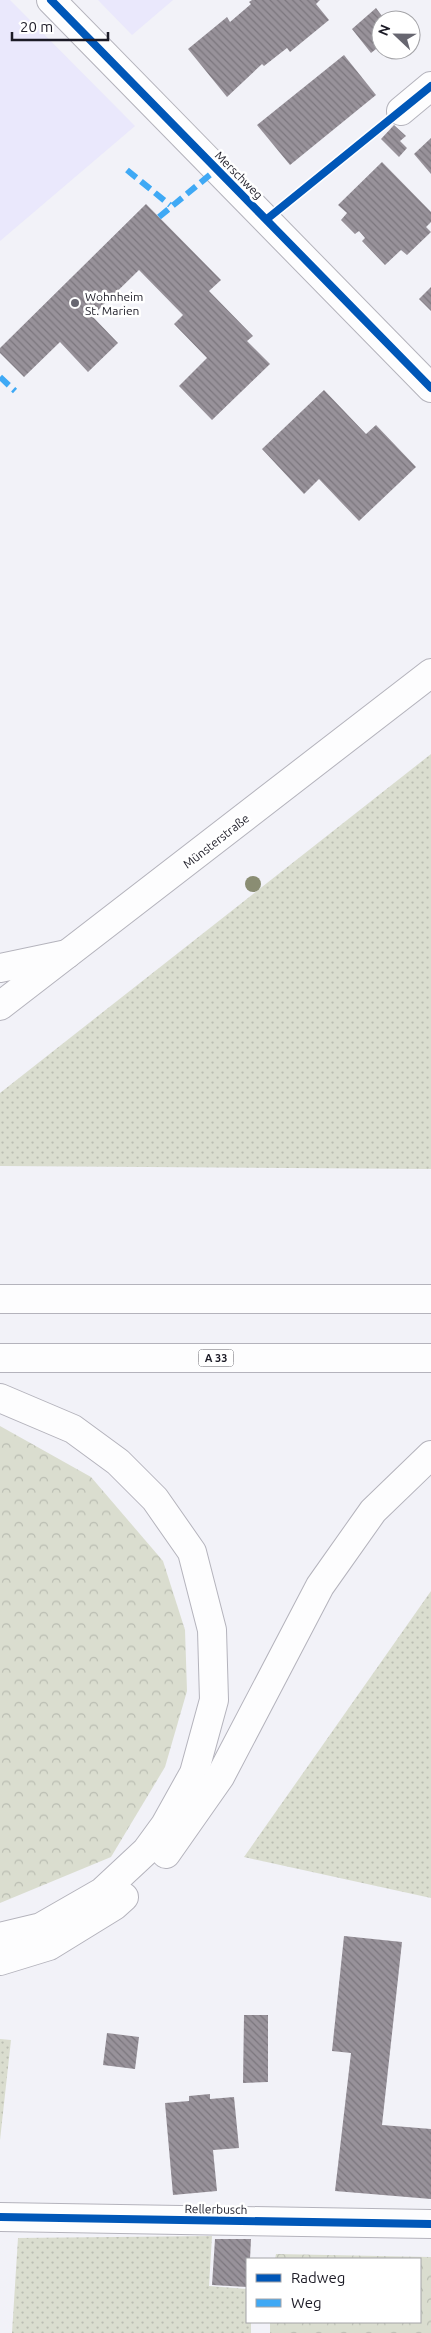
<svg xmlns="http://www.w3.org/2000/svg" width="431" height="2333" viewBox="0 0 431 2333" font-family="Ubuntu,sans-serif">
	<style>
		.built { fill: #eae8fc }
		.grass { fill: url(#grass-dots) }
		.forest { fill: url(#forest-crowns) }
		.building { fill: url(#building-back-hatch) }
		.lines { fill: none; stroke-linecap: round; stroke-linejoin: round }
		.minor-casing { stroke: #b4b3bc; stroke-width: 30 }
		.major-casing { stroke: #b4b3bc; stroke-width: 30 }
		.highway-casing { stroke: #b4b3bc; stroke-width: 30 }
		.minor { stroke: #fdfdfe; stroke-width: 28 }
		.major { stroke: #fdfdfe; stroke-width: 28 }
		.highway { stroke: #fdfdfe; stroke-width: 28 }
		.quiet { stroke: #3fa9f5; stroke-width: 6; stroke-dasharray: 12 6; stroke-linecap: butt }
		.cycleway-casing { stroke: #fff; stroke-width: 11 }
		.cycleway { stroke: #0057b8; stroke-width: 8 }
		.tree { fill: #8a8d73 }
		.poi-dot { fill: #676670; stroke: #fff; stroke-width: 2 }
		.labels { text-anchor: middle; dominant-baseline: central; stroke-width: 5; stroke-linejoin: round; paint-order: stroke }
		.shield { fill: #fff; stroke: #605f67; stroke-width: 1 }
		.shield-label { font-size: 11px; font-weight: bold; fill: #1c1b26 }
		.street-label { font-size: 12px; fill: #1c1b26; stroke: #fff }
		.poi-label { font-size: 12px; fill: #1c1b26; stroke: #fff; text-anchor: start }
	</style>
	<defs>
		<pattern id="grass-dots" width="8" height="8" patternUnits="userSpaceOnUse" patternTransform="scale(1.25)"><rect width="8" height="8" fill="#daddcf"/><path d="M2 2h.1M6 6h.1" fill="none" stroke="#babdb2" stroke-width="1.8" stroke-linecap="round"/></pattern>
		<pattern id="forest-crowns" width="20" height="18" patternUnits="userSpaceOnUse" patternTransform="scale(1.25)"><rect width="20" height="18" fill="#daddcf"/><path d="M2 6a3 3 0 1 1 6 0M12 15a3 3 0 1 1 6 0" fill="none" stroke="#babdb2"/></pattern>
		<pattern id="building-back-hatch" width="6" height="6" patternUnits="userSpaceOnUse" patternTransform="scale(1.25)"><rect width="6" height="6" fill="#98929a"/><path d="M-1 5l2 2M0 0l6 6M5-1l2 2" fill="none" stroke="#7b767d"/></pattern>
	</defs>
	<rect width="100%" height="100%" fill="#f2f2f8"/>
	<g class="built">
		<path d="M0,0H10L135,126L0,241Z"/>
		<path d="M98,0H173L132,35Z"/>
	</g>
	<g class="grass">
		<path d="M431,754V1169L0,1166V1093Z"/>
		<path d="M431,1591V1898L244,1857Z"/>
		<path d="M0,2039L11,2040L0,2140Z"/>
		<path d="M212,2236L209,2286L247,2289V2322H251V2333H12L18,2238Z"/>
	</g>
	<g class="forest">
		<path d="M0,1426L91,1477L163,1561L185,1630L187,1691L165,1767L111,1857L0,1903Z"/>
		<path d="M276,2254L431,2257V2333H270V2322H420V2259H275Z"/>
	</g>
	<g class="building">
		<path d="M252,0H320L316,4L329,20L290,52L287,48L264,66L262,64L227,97L188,49L227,17L230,22L251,4L249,2Z"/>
		<path d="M376,8L385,20H381V45L371,53L352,29Z"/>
		<path d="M344,55L376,95L290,165L257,125Z"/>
		<path d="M394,125L406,136L400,141L407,148L399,157L381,139Z"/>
		<path d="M431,138V174L414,154Z"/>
		<path d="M382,162L431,212V222L426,227L431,232L407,255L401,250L385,265L362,241L365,238L359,231L355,234L341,220L347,213L338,205Z"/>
		<path d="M146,204L221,280L209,291L253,336L247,341L270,364L212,420L179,386L207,358L174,324L183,315L139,270L92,316L118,343L88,372L60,342L24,377L0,353V348Z"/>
		<path d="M431,287V311L419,299Z"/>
		<path d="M324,390L366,434L376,425L416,467L359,521L319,479L304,494L262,449Z"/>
		<path d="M344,1936L402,1942L382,2125L431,2129V2199L335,2191L351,2053L332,2051Z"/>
		<path d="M244,2015H268V2082L243,2083Z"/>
		<path d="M107,2033L139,2037L135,2069L103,2065Z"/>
		<path d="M210,2094V2099L234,2097L239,2148L213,2150L217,2191L173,2195L165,2103L189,2101V2096Z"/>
		<path d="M215,2239H251L250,2259H247V2287L212,2285Z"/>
	</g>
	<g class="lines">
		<g class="minor-casing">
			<g id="minor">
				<path d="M51,0L431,388"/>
				<path d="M401,111L431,86"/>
				<path d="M0,2217L431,2224"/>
			</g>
		</g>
		<g class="major-casing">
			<path id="major" d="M0,1006L431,673"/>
		</g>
		<g class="highway-casing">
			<g id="highway">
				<path d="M0,968L67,954"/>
				<path d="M0,1299H431"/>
				<path d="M0,1358H431"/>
				<path d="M0,1398L73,1429L118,1462L155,1499L192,1552L212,1630L214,1700L194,1773L165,1825L146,1851L102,1892L41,1927L0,1937"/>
				<path d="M166,1854L220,1777L320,1586L373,1511L431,1455"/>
				<path d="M0,1961L49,1946L114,1906L124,1897"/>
			</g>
		</g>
		<use href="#minor" class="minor"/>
		<use href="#major" class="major"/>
		<use href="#highway" class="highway"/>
		<g class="quiet">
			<path d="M127,170L170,205"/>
			<path d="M159,217L217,169"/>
			<path d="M0,377L15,391"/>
		</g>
		<g class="cycleway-casing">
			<g id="cycleway">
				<path d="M51,0L431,388"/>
				<path d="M267,219L431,86"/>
				<path d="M0,2217L431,2224"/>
			</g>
		</g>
		<use href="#cycleway" class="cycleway"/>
	</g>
	<circle class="tree" cx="253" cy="884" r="8"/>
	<circle class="poi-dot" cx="75" cy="303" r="5"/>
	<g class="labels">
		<rect class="shield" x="198.5" y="1349.5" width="35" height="17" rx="4"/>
		<g class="shield-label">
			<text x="216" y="1358">A 33</text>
		</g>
		<g class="street-label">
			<text transform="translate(239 175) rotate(45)">Merschweg</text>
			<text transform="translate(216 841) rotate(-38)">Münsterstraße</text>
			<text transform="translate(216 2209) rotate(1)">Rellerbusch</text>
		</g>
		<g class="poi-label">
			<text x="85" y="296">Wohnheim<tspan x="85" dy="14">St. Marien</tspan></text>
		</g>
	</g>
	<rect x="246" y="2258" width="175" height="65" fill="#ffffff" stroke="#a4a4a8"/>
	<rect x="256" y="2274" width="25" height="8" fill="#0057b8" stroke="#a4a4a8"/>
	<text x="291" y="2283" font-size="15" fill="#1c1b26">Radweg</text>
	<rect x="256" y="2299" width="25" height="8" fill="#3fa9f5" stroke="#a4a4a8"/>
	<text x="291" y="2308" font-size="15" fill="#1c1b26">Weg</text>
	<g transform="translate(396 35) rotate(292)"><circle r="24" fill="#ffffff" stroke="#a4a4a8"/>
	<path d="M0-4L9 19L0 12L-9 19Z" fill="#676670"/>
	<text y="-8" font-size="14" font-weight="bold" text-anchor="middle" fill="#1c1b26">N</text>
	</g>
	<path d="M12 32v8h96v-8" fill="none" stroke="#1c1b26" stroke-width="2.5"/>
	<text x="20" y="32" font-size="15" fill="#1c1b26" stroke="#ffffff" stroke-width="4" paint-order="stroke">20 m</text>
</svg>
